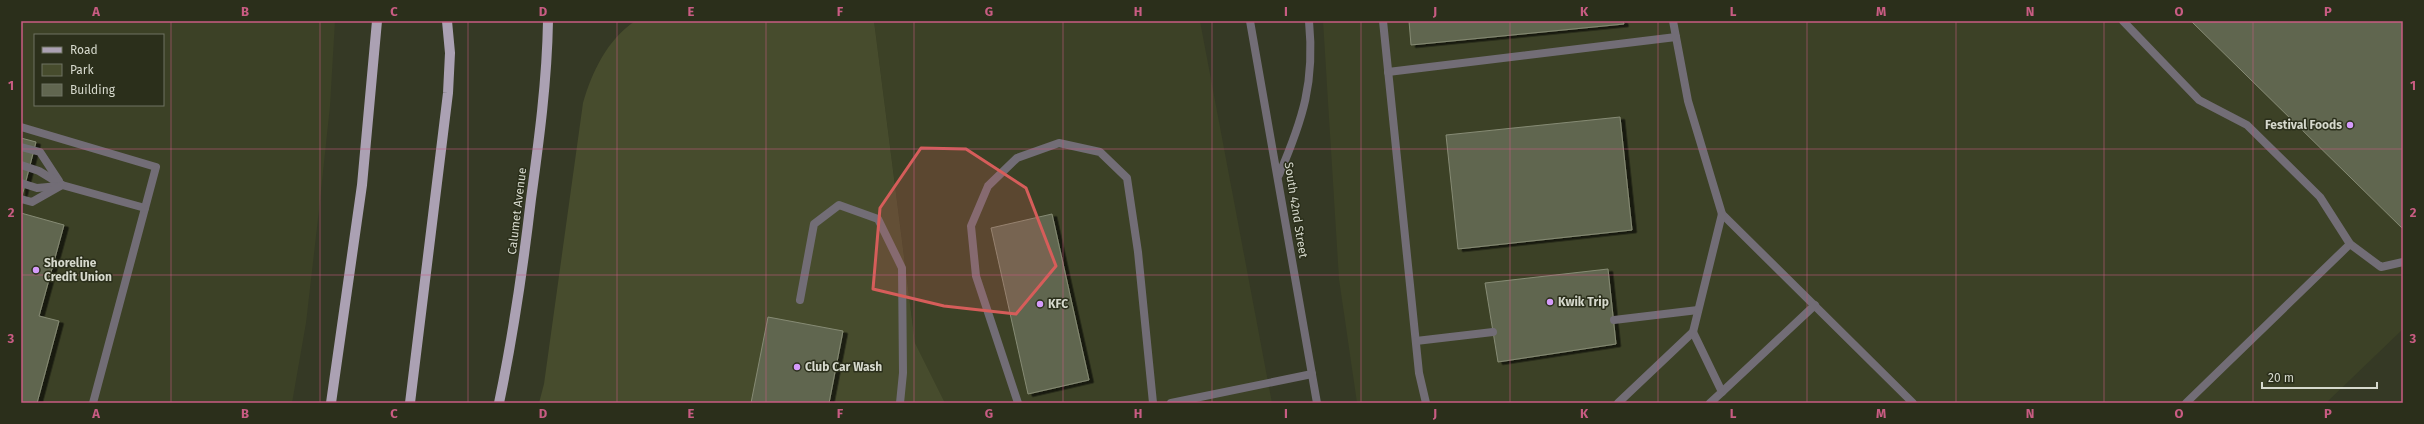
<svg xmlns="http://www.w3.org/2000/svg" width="2424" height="424" viewBox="0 0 2424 424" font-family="'Fira Sans',sans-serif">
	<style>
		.built { fill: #3c4126; fill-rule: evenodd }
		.green { fill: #474c2d }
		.building { fill: #616650; stroke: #868b74; filter: url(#shadow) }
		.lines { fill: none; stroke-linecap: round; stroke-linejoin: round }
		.service { stroke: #726d76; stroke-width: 8 }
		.tertiary { stroke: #726d76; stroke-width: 8 }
		.primary { stroke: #aba1b3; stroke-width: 10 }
		.marked { fill: #d65d5a; fill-opacity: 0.2; stroke: #d65d5a; stroke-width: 3; stroke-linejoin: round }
		.grid { fill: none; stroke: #c95c83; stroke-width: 1; stroke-opacity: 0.55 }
		.poi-dot { fill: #d59bfb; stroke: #2b2f1b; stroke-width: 1.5 }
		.labels { text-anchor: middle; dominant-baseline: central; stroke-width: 3; stroke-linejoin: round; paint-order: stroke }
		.poi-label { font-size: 12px; font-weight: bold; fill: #d6d9cd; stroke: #2b2f1b; text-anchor: start }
		.street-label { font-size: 12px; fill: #d6d9cd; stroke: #2b2f1b }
		.neatline { fill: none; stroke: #c95c83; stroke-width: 1.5 }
		.grid-label { font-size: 13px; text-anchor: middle; font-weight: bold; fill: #c95c83 }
	</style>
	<defs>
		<filter id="shadow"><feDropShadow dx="4.5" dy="2.5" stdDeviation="0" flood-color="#0009"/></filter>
	</defs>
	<rect width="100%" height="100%" fill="#353925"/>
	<g class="built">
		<path d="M21,21H335L330,106L319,210L306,323L292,403H21ZM35,35H163V105H35Z"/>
		<path d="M874,21H1200L1272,403H945L915,343Z"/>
		<path d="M1323,21H2403V329L2326,403H1357L1339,279Z"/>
	</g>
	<path class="green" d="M635,21H874L915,343L945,403H539L544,384L583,103C592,72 607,40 635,21Z"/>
	<g class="building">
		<path d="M1409,21H1623L1624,24L1411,45Z"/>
		<path d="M2191,21H2403V229Z"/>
		<path d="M1620,117L1632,230L1458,249L1446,135Z"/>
		<path d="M21,138L36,142L21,200Z"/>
		<path d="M21,213L64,225L39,316L59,321L37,403H21Z"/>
		<path d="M1052,214L1089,380L1028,394L991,228Z"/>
		<path d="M1608,269L1616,344L1498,362L1485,283Z"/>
		<path d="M768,317L843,331L829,403H751Z"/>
	</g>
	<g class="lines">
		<g class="service">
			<path d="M1383,21L1419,373L1426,403"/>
			<path d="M2123,21L2199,100L2247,125L2320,197L2350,244L2381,267L2403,262"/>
			<path d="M1388,72L1676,37"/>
			<path d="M21,127L156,167L93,403"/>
			<path d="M21,147L40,152L59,181"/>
			<path d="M21,165L39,171L62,185L145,208"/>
			<path d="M21,183L37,188L59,186"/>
			<path d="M21,199L32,202L62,185"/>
			<path d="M1722,214L1913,403"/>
			<path d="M800,300L814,224L839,205L878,219L902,268L903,373L900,403"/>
			<path d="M1614,320L1698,310"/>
			<path d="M1693,332L1722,392L1710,403"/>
			<path d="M1416,341L1493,332"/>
			<path d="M1722,392L1815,305"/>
			<path d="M1018,403L976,276L971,226L988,186L1017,158L1059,143L1100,152L1127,178L1138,252L1153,403"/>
			<path d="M1171,403L1312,374"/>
			<path d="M1618,403L1693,332L1722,214L1688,101L1673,21"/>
			<path d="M2186,403L2350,244"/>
		</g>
		<g class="tertiary">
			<path d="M1250,21L1317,403"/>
			<path d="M1279,175C1303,119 1315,82 1309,21"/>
		</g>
		<g class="primary">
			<path d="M331,403L362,185L377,21"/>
			<path d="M410,403L448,93L450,53L447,21"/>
			<path d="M499,403C513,336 523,268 531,199C539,140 547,81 548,21"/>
		</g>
	</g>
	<path class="marked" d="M921,148L966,149L1026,188L1056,266L1016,314L944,306L873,289L880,208Z"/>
	<path class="grid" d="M171,21V403M320,21V403M468,21V403M617,21V403M766,21V403M914,21V403M1063,21V403M1212,21V403M1361,21V403M1510,21V403M1658,21V403M1807,21V403M1956,21V403M2104,21V403M2253,21V403M21,149H2403M21,275H2403"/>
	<g class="poi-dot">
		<circle cx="2350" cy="125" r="4"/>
		<circle cx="36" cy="270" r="4"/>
		<circle cx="1550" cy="302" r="4"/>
		<circle cx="1040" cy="304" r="4"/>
		<circle cx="797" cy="367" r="4"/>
	</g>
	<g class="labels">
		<g class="poi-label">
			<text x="2342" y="125" text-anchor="end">Festival Foods</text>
			<text x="44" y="263">Shoreline<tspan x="44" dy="14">Credit Union</tspan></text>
			<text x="1558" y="302">Kwik Trip</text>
			<text x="1048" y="304">KFC</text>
			<text x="805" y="367">Club Car Wash</text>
		</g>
		<g class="street-label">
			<text transform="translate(1296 210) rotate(81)">South 42nd Street</text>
			<text transform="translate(517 211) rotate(-83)">Calumet Avenue</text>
		</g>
	</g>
	<rect width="2424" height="424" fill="none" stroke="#2b2f1b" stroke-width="44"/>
	<rect x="34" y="34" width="130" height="72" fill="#2b2f1b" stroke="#6f7362"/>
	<rect x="42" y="47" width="20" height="6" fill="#aba1b3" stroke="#6f7362"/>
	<text x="70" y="54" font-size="12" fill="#d6d9cd">Road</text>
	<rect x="42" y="64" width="20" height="12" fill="#474c2d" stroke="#6f7362"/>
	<text x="70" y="74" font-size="12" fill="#d6d9cd">Park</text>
	<rect x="42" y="84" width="20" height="12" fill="#616650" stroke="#6f7362"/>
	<text x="70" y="94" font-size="12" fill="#d6d9cd">Building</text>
	<path d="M2262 382v6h115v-6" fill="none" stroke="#d6d9cd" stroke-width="2"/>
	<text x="2268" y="382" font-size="12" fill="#d6d9cd" stroke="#2b2f1b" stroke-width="3" paint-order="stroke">20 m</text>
	<rect x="22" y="22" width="2380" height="380" class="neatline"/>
	<g class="grid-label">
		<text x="96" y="16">A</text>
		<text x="245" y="16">B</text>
		<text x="394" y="16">C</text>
		<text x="543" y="16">D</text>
		<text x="691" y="16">E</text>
		<text x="840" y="16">F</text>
		<text x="989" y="16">G</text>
		<text x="1138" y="16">H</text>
		<text x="1286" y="16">I</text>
		<text x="1435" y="16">J</text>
		<text x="1584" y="16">K</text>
		<text x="1733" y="16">L</text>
		<text x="1881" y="16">M</text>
		<text x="2030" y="16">N</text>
		<text x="2179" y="16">O</text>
		<text x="2328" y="16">P</text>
		<text x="11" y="90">1</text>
		<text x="2413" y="90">1</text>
		<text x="11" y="217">2</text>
		<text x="2413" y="217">2</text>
		<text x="11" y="343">3</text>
		<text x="2413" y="343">3</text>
		<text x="96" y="418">A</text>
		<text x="245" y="418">B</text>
		<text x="394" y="418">C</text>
		<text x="543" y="418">D</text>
		<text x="691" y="418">E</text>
		<text x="840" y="418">F</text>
		<text x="989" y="418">G</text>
		<text x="1138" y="418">H</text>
		<text x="1286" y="418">I</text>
		<text x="1435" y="418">J</text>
		<text x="1584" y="418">K</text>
		<text x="1733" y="418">L</text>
		<text x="1881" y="418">M</text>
		<text x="2030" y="418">N</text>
		<text x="2179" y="418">O</text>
		<text x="2328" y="418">P</text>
	</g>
</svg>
